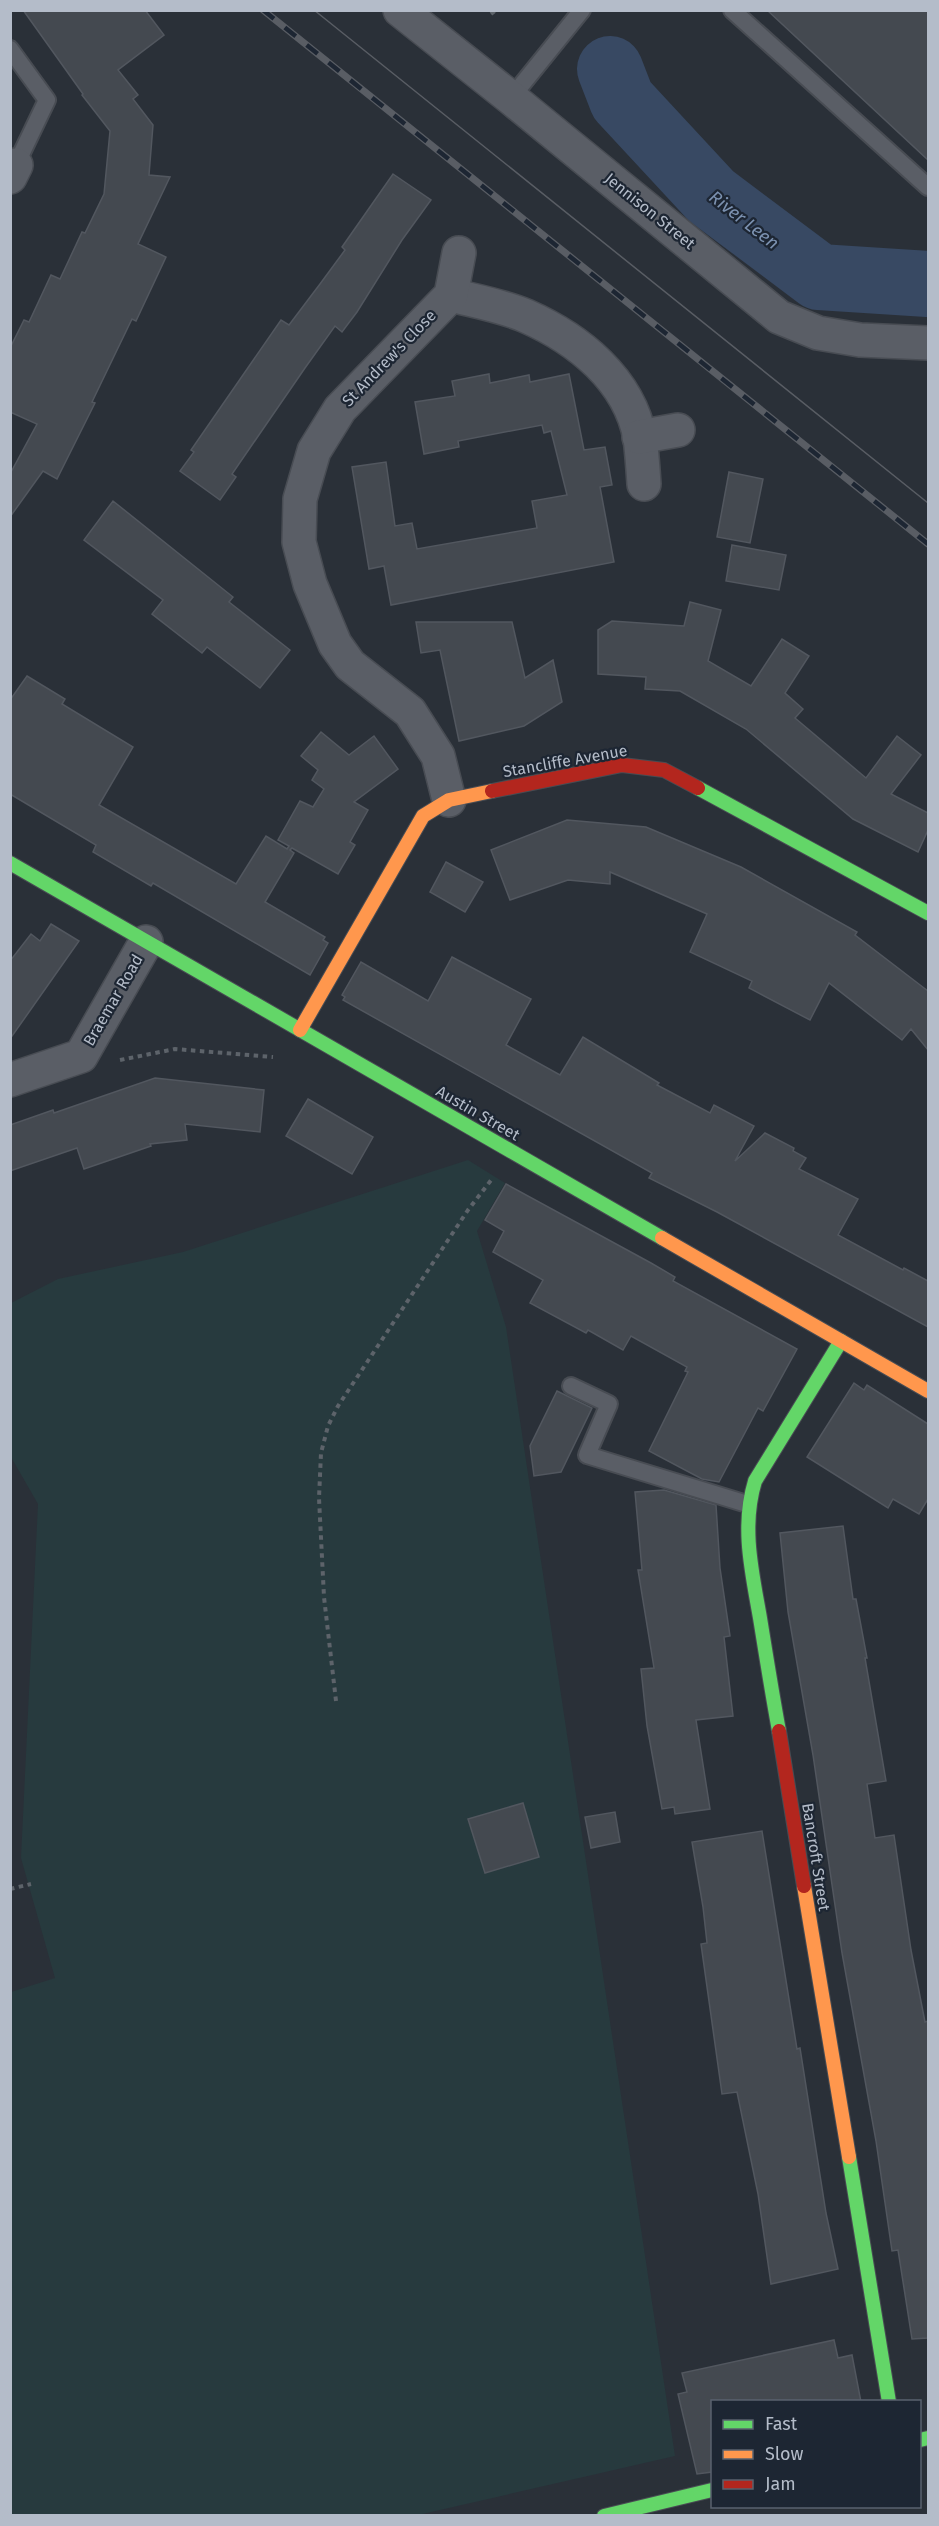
<svg xmlns="http://www.w3.org/2000/svg" width="939" height="2526" viewBox="0 0 939 2526" font-family="'Fira Sans',sans-serif">
	<style>
		.green { fill: #273a3e }
		.lines { fill: none; stroke-linecap: round; stroke-linejoin: round }
		.river { stroke: #384963; stroke-width: 66 }
		.building { fill: #444950; stroke: #52575f; stroke-width: 1.5 }
		.lane-casing { stroke: #484c53; stroke-width: 20 }
		.street-casing { stroke: #484c53; stroke-width: 36 }
		.fast-casing { stroke: #484c53; stroke-width: 16 }
		.slow-casing { stroke: #484c53; stroke-width: 16 }
		.jam-casing { stroke: #484c53; stroke-width: 16 }
		.path { stroke: #5d636a; stroke-width: 4; stroke-dasharray: 4.5 4.5; stroke-linecap: butt }
		.lane { stroke: #5a5e66; stroke-width: 16 }
		.street { stroke: #5a5e66; stroke-width: 33 }
		.fast { stroke: #63d668; stroke-width: 14 }
		.slow { stroke: #ff974d; stroke-width: 14 }
		.jam { stroke: #b3261e; stroke-width: 14 }
		.tram { stroke: #595d64; stroke-width: 1.5 }
		.rail-casing { stroke: #595d64; stroke-width: 7 }
		.rail { stroke: #1d2633; stroke-width: 4.5; stroke-dasharray: 14; stroke-linecap: butt }
		.labels { text-anchor: middle; dominant-baseline: central; stroke-width: 4.5; stroke-linejoin: round; paint-order: stroke }
		.street-label { font-size: 16px; fill: #b4bcc9; stroke: #1d2633 }
		.water-label { font-size: 18px; font-style: italic; fill: #7c92b1; stroke: #1d2633 }
	</style>
	<rect width="100%" height="100%" fill="#2a3038"/>
	<path class="green" d="M468,1160L505,1183L477,1231L506,1327L675,2456L418,2515L11,2516V1992L55,1978L21,1858L38,1504L11,1457V1303L58,1279L183,1252Z"/>
	<g class="lines">
		<path class="river" d="M610,69L622,100L711,196L819,277L928,284"/>
	</g>
	<g class="building">
		<path d="M23,10H145L164,35L118,70L138,95L133,99L153,125L149,175L170,177L138,244L166,257L136,321L132,319L92,402L95,403L57,479L43,471L10,517V474L37,424L10,412V348L24,320L29,322L51,275L60,279L82,232L85,233L104,194L110,131L82,95L83,94Z"/>
		<path d="M767,10H928V160Z"/>
		<path d="M393,174L431,200L402,240L357,312L342,332L335,326L305,368L232,474L236,477L220,500L180,471L194,452L191,450L281,320L289,325L320,284L345,250L342,247Z"/>
		<path d="M489,374L490,383L529,375L530,382L569,374L584,450L605,447L612,485L600,487L614,562L391,605L384,566L369,569L352,467L386,462L395,526L412,523L417,549L537,528L532,501L567,495L551,431L544,433L542,425L458,441L459,447L424,454L415,402L455,396L452,381Z"/>
		<path d="M729,472L763,479L750,543L717,537Z"/>
		<path d="M113,501L233,597L229,602L290,650L260,688L207,647L202,653L152,614L163,600L84,540Z"/>
		<path d="M732,545L786,555L779,590L726,581Z"/>
		<path d="M690,602L721,610L708,661L751,686L782,639L809,656L785,693L803,709L795,718L866,778L897,736L921,755L891,794L928,813V830L918,852L853,819L746,729L680,691L645,689L646,677L598,674V630L612,621L684,626Z"/>
		<path d="M416,622H512L525,678L553,660L562,702L524,726L459,741L440,650L421,653Z"/>
		<path d="M27,676L65,699L62,704L133,747L99,805L236,884L266,836L287,849L289,846L278,840L300,801L313,807L324,789L312,780L318,770L301,756L321,732L349,755L374,736L398,769L354,802L368,810L350,842L355,845L338,874L292,848L290,850L294,853L265,902L325,937L323,940L328,943L310,975L153,883L151,886L93,852L96,845L10,794V700Z"/>
		<path d="M567,820L646,827L741,867L857,932L855,935L928,991V1050L911,1029L902,1040L829,983L810,1020L749,988L752,981L690,952L707,914L610,872V884L568,880L510,900L491,850Z"/>
		<path d="M446,862L483,882L465,912L430,892Z"/>
		<path d="M51,924L79,941L10,1039V961L31,934L40,941Z"/>
		<path d="M452,957L531,999L506,1045L560,1075L583,1037L659,1083L657,1085L710,1113L714,1105L754,1126L735,1161L765,1133L794,1148L793,1151L806,1158L799,1169L858,1199L838,1235L903,1270L904,1268L928,1281V1327L717,1212L649,1178L652,1173L343,1000L345,997L342,995L361,962L428,1001Z"/>
		<path d="M155,1078L264,1090L260,1132L185,1124L187,1140L150,1144L151,1146L84,1169L77,1148L10,1171V1125L53,1110L54,1113Z"/>
		<path d="M308,1099L373,1137L352,1174L286,1136Z"/>
		<path d="M506,1184L651,1263L675,1277L673,1281L797,1349L763,1411L758,1408L719,1482L702,1479L649,1451L688,1372L685,1371L687,1367L631,1336L623,1350L588,1330L586,1333L530,1303L543,1280L493,1252L504,1231L485,1220Z"/>
		<path d="M854,1383L864,1390L867,1385L928,1424V1499L919,1514L893,1499L888,1508L807,1457Z"/>
		<path d="M557,1391L592,1408L561,1472L534,1476L530,1446Z"/>
		<path d="M664,1490L716,1505L720,1568L730,1636L724,1637L733,1716L696,1720L710,1809L675,1814L674,1807L662,1809L647,1726L641,1669L654,1668L638,1570H642L635,1492Z"/>
		<path d="M843,1526L853,1599H856L867,1658H865L886,1781L867,1784L875,1838L894,1835L911,1950L925,2022L928,2021V2338L912,2339L898,2250L892,2251L876,2141L842,1953L813,1755L788,1612L780,1533Z"/>
		<path d="M523,1803L539,1857L485,1873L468,1819Z"/>
		<path d="M615,1812L620,1842L591,1848L585,1817Z"/>
		<path d="M762,1831L797,2049L800,2048L826,2213L838,2269L771,2284L758,2194L737,2092L722,2094L701,1944L707,1943L703,1907L692,1842Z"/>
		<path d="M834,2340L838,2358L852,2355L861,2402H712V2472L697,2474L678,2394L687,2392L682,2373Z"/>
	</g>
	<g class="lines">
		<g class="lane-casing">
			<g id="lane">
				<path d="M732,10L928,187"/>
				<path d="M10,49L47,100L16,165"/>
				<path d="M511,98L582,10"/>
				<path d="M571,1386L609,1404L587,1455L747,1504"/>
			</g>
		</g>
		<g class="street-casing">
			<g id="street">
				<path d="M400,10L511,98L779,317L818,333L860,340L928,343"/>
				<path d="M10,177L16,165"/>
				<path d="M451,295C475,301 503,306 526,316C578,339 629,379 640,438C642,453 643,469 644,484"/>
				<path d="M639,437L678,430"/>
				<path d="M449,800L438,756L410,712L350,665L335,644L310,584L299,542L300,499L314,451L340,409L451,295L459,253"/>
				<path d="M10,1080L81,1056L146,942"/>
			</g>
		</g>
		<g class="fast-casing">
			<g id="fast">
				<path d="M698,788L928,913"/>
				<path d="M10,863L662,1238"/>
				<path d="M779,1731C772,1693 766,1655 760,1618C752,1572 741,1527 755,1481L841,1341"/>
				<path d="M849,2157L889,2402"/>
				<path d="M920,2440L928,2438"/>
				<path d="M604,2516L712,2490"/>
			</g>
		</g>
		<g class="slow-casing">
			<g id="slow">
				<path d="M300,1030L423,816L449,800L492,791"/>
				<path d="M662,1238L928,1391"/>
				<path d="M804,1886L849,2157"/>
			</g>
		</g>
		<g class="jam-casing">
			<g id="jam">
				<path d="M492,791L622,765L664,770L698,788"/>
				<path d="M779,1731L804,1886"/>
			</g>
		</g>
		<g class="path">
			<path d="M491,14L496,10"/>
			<path d="M120,1060L175,1049L273,1057"/>
			<path d="M336,1701L324,1597L319,1498L321,1453L328,1426L338,1406L468,1210L492,1179"/>
			<path d="M10,1889L31,1884"/>
		</g>
		<use href="#lane" class="lane"/>
		<use href="#street" class="street"/>
		<use href="#fast" class="fast"/>
		<use href="#slow" class="slow"/>
		<use href="#jam" class="jam"/>
		<path class="tram" d="M314,10L928,503"/>
		<g class="rail-casing">
			<path id="rail" d="M263,10L928,544"/>
		</g>
		<use href="#rail" class="rail"/>
	</g>
	<g class="labels">
		<g class="street-label">
			<text transform="translate(650 211) rotate(39)">Jennison Street</text>
			<text transform="translate(389 358) rotate(-46)">St Andrew's Close</text>
			<text transform="translate(565 761) rotate(-10)">Stancliffe Avenue</text>
			<text transform="translate(113 1000) rotate(-60)">Braemar Road</text>
			<text transform="translate(478 1113) rotate(30)">Austin Street</text>
			<text transform="translate(816 1857) rotate(81)">Bancroft Street</text>
		</g>
		<g class="water-label">
			<text transform="translate(744 220) rotate(38)">River Leen</text>
		</g>
	</g>
	<rect width="939" height="2526" fill="none" stroke="#b4bcc9" stroke-width="24"/>
	<rect x="711" y="2400" width="210" height="108" fill="#1d2633" stroke="#59626f" stroke-width="1.5"/>
	<rect x="723" y="2420" width="30" height="9" fill="#63d668" stroke="#59626f" stroke-width="1.5"/>
	<text x="765" y="2430" font-size="18" fill="#b4bcc9">Fast</text>
	<rect x="723" y="2450" width="30" height="9" fill="#ff974d" stroke="#59626f" stroke-width="1.5"/>
	<text x="765" y="2460" font-size="18" fill="#b4bcc9">Slow</text>
	<rect x="723" y="2480" width="30" height="9" fill="#b3261e" stroke="#59626f" stroke-width="1.5"/>
	<text x="765" y="2490" font-size="18" fill="#b4bcc9">Jam</text>
</svg>
